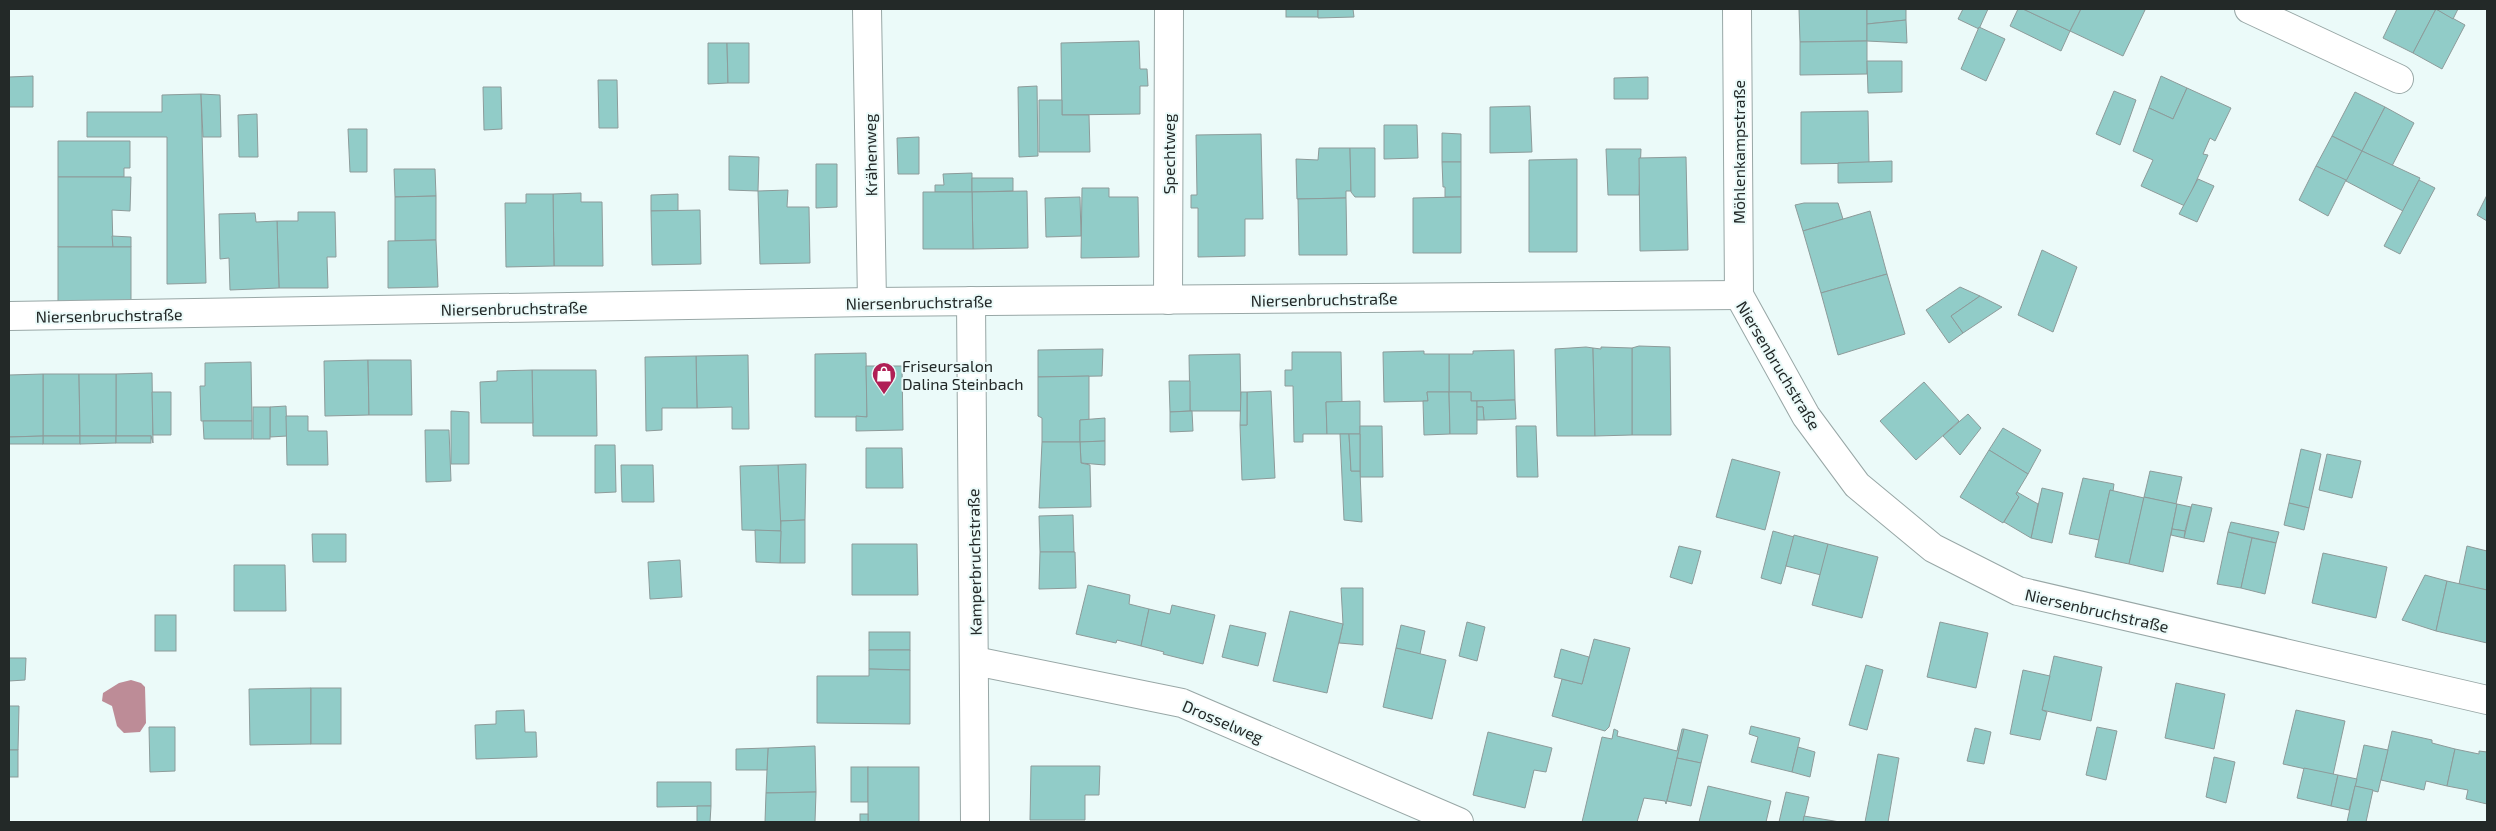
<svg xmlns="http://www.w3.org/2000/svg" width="2496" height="831" viewBox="0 0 2496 831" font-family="'Exo 2',sans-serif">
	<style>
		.water { fill: #bd8c97 }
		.building { fill: #91ccc8; stroke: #8d9b9a }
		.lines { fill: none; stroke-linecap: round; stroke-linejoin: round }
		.street-casing { stroke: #98a7a6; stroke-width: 30 }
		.street { stroke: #fff; stroke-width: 28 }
		.labels { text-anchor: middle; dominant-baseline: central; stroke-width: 4; stroke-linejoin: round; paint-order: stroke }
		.street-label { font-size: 16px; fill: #232928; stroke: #ebfaf9 }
		.poi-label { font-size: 16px; fill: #232928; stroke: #ebfaf9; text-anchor: start }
	</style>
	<rect width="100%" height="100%" fill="#ebfaf9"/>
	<path class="water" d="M131,680L141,683L145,687L146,723L140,732L124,733L117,726L112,706L102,701L103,693L119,683Z"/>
	<g class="building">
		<rect x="1286" y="9" width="32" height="8"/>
		<path d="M1318,9H1353L1354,17L1318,18Z"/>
		<path d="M1799,9H1867V41L1800,42Z"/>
		<path d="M1867,9H1906V20L1867,24Z"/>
		<path d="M1963,9H1988L1979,29L1958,19Z"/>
		<path d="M2018,9H2023L2070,31L2061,51L2010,26Z"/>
		<path d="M2023,9H2081L2070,31Z"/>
		<path d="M2081,9H2143L2145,10L2123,56L2070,31Z"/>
		<path d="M2397,9H2436L2413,53L2383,38Z"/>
		<path d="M2436,9L2465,25L2442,69L2413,53Z"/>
		<path d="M2436,9H2458L2453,19Z"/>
		<path d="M1906,20L1907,43L1867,41V24Z"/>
		<path d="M1979,27L2005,39L1986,81L1961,69Z"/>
		<path d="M1139,41L1140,69H1147L1148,86H1140V114L1062,115L1061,43Z"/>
		<path d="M1867,41V74L1800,75V42Z"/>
		<path d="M708,43H727L728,83L708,84Z"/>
		<path d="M727,43H749V83H728Z"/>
		<path d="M1867,61H1902V92L1868,93Z"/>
		<path d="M33,76V107H9V77Z"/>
		<path d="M2161,76L2187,88L2173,119L2149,108Z"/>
		<path d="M1648,77V99H1614V78Z"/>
		<path d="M598,80H617L618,128H599Z"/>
		<path d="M1037,86L1038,156L1019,157L1018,87Z"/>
		<path d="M483,87H501L502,129L484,130Z"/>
		<path d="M2187,88L2231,108L2215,141L2210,138L2203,154L2208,155L2185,206L2141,186L2153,160L2133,151L2149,108L2173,119Z"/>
		<path d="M2114,91L2136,100L2120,145L2096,134Z"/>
		<path d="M2355,92L2385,107L2362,151L2332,136Z"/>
		<path d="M201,94L206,283L167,284V137H87V112H162V95Z"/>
		<path d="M201,94L220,95L221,137H203Z"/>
		<path d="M1039,100H1062V115H1089L1090,152H1039Z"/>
		<path d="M1530,106L1532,152L1490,153V107Z"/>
		<path d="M2385,107L2414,123L2392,166L2362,151Z"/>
		<path d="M1868,111L1869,163L1801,164V112Z"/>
		<path d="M257,114L258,157H239L238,115Z"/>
		<path d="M1384,125H1417L1418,158L1384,159Z"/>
		<path d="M348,129H367V172H350Z"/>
		<path d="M1442,133L1461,134V162H1442Z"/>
		<path d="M1261,134L1263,219H1245V256L1198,257V208H1191V195H1197L1196,135Z"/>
		<path d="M2332,136L2362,151L2347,181L2316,166Z"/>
		<path d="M919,137V174H898L897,138Z"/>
		<path d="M58,141H130V168H124V177H58Z"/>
		<path d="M1319,148H1350L1351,191H1346V198L1297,199L1296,159L1318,160Z"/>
		<path d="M1350,148H1375V197H1355L1351,192Z"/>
		<path d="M1606,149H1641L1639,195H1608Z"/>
		<path d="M2362,151L2420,178L2403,211L2346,181Z"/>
		<path d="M729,156L759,157L758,191L729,190Z"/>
		<path d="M1686,157L1688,250L1640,251L1639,158Z"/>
		<path d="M1577,159V252H1529V160Z"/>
		<path d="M1892,161V182L1838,183V163Z"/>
		<path d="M1442,162H1461V197H1445V187H1443Z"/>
		<path d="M816,164H837V207L816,208Z"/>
		<path d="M2316,166L2346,180L2328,216L2299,200Z"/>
		<path d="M394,169H435L436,196L395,197Z"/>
		<path d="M972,173V192H935V185H944L943,174Z"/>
		<path d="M58,177H131L130,211L112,210L113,247H58Z"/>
		<path d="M972,178H1013V191L972,192Z"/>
		<path d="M2198,179L2214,186L2197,222L2179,214Z"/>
		<path d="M2419,180L2435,188L2400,254L2384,246Z"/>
		<path d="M1082,188H1109V197H1138L1139,257L1081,258Z"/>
		<path d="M788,190L787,207H809L810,263L760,264L758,191Z"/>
		<path d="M1027,191L1028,248L973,249L972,192Z"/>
		<path d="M923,192H972L973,249H923Z"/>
		<path d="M581,193V202H602L603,266H554L553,194Z"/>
		<path d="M526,194H553L554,266L506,267L505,203H526Z"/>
		<path d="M678,194V211H651V195Z"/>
		<path d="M2487,195V221L2477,215Z"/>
		<path d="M436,196V240L395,241V197Z"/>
		<path d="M1080,197L1081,236L1046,237L1045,198Z"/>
		<path d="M1461,197V253H1413V198Z"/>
		<path d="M1346,198L1347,255H1299L1298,199Z"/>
		<path d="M1804,203H1838L1843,219L1803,231L1795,205Z"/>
		<path d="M700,210L701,264L652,265L651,211Z"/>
		<path d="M1870,211L1887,274L1821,293L1803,231Z"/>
		<path d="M298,212H335L336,257H327L328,288H279L277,221H298Z"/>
		<path d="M255,213L256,222L277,221L279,288L230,290L229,258L220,259L219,214Z"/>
		<path d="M112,236L131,237V247H113Z"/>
		<path d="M436,240L438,287L388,288V241Z"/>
		<rect x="58" y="247" width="73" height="55"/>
		<path d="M2042,250L2077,267L2053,332L2018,315Z"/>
		<path d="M1887,274L1905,334L1838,355L1821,293Z"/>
		<path d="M1960,287L1980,296L1951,316L1963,333L1949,343L1926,310Z"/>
		<path d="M1980,296L2002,307L1963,333L1951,316Z"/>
		<path d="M1639,346L1670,347L1671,435H1632V348Z"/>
		<path d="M1586,347L1593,348L1595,436H1557L1555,349Z"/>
		<path d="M1601,347L1632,348V435L1595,436L1593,348L1601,349Z"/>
		<path d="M1103,349L1102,376L1038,377V350Z"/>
		<path d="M1514,350L1515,400L1471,401V392H1449V354H1473V351Z"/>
		<path d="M1424,351V354H1449V392H1427L1428,401L1384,402L1383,352Z"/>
		<path d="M1292,352H1341L1342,402H1326L1327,434H1303V442H1294L1293,386H1285V370H1292Z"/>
		<path d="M866,353L867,417H815V354Z"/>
		<path d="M1240,354L1241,411H1190L1189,355Z"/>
		<path d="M748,355L749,429H732V407L697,408L696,356Z"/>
		<path d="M696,356L697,408H662V430L646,431L645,357Z"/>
		<path d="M368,360L369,415L325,416L324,361Z"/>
		<path d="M368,360H411L412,415H369Z"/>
		<path d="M251,362L252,421H201L200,386H205V363Z"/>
		<path d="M866,366H902L903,430L856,431V416L867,417Z"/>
		<path d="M532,370H596L597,436H533Z"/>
		<path d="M532,370L533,423H481L480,382L497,381V371Z"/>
		<path d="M152,373L153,443L151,436H116V374Z"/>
		<path d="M43,374H79L80,436H43Z"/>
		<path d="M43,374V436L9,437V375Z"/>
		<path d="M79,374H116V436H80Z"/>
		<path d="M1089,376V420H1080V442H1042V418L1038,416V377Z"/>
		<path d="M1169,381H1190V411L1170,412Z"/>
		<path d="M1924,382L1959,421L1916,460L1880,421Z"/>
		<path d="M1271,391L1275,478L1242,480L1240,425H1247V392Z"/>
		<path d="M152,392H171V435H153Z"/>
		<path d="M1241,392H1247V425H1240Z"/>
		<path d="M1427,392H1449L1450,434L1424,435L1423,401H1428Z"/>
		<path d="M1449,392H1471V401H1477V434H1450Z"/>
		<path d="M1515,400L1516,419L1484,420L1483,407H1477V401Z"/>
		<path d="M1360,401V434H1327L1326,402Z"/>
		<path d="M286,406L287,436L270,437V407Z"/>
		<rect x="253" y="407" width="17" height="32"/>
		<path d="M1477,407H1483L1484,420H1477Z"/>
		<path d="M451,411L469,412V464H451Z"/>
		<path d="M1192,411L1193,431L1170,432V412Z"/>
		<path d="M1968,414L1981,428L1960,455L1943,436Z"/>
		<path d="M286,416H308V431H327L328,465H287Z"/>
		<path d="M1105,418V441L1080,442V420Z"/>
		<path d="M203,421H252V439H204Z"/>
		<path d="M1360,426H1382L1383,477H1360Z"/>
		<path d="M1516,426H1536L1538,477H1517Z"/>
		<path d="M2003,428L2041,450L2028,474L1989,450Z"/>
		<path d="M425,430H449L451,481L426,482Z"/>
		<path d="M1340,434H1349L1351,471H1360L1362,522L1344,520Z"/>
		<path d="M1349,434H1360V471H1351Z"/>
		<rect x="43" y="436" width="37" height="8"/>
		<path d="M43,436V444H9V437Z"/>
		<path d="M80,436H116V443L80,444Z"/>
		<rect x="116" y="436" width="35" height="7"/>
		<path d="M1105,441V465L1081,463L1080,442Z"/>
		<path d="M1042,442H1080L1081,463L1090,465L1091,507L1039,508Z"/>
		<path d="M595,445H615L616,492L595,493Z"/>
		<path d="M866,448H902L903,488H866Z"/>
		<path d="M2301,449L2321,454L2309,508L2289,503Z"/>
		<path d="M1989,450L2028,474L2016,494L2019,497L2003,523L1960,497Z"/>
		<path d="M2327,454L2361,461L2352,498L2319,490Z"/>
		<path d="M1732,459L1780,472L1765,530L1716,517Z"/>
		<path d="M806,464L805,520L780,521L778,465Z"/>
		<path d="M621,465H653L654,502H622Z"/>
		<path d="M778,465L781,531L742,530L740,466Z"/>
		<path d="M2150,471L2182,477L2176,504L2144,497Z"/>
		<path d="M2083,478L2114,484L2113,491L2110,490L2099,540L2069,534Z"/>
		<path d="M2042,488L2063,493L2052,543L2031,538Z"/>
		<path d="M2110,490L2144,498L2129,564L2095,557Z"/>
		<path d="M2017,492L2038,504L2031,538L2004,522L2019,497L2016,494Z"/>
		<path d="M2144,497L2177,504L2163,572L2129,564Z"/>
		<path d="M2289,503L2309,508L2304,530L2284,525Z"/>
		<path d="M2177,504L2191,507L2185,531L2172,529Z"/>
		<path d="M2192,504L2212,508L2204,542L2184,538Z"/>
		<path d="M1073,515L1074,552H1040L1039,516Z"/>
		<path d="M805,520V563H780L781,521Z"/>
		<path d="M2231,522L2279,532L2276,543L2228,532Z"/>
		<path d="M2172,529L2185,531L2184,538L2171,535Z"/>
		<path d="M755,530L781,531L780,563L756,562Z"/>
		<path d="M1773,531L1794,537L1781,584L1761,578Z"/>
		<path d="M2228,532L2252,538L2241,588L2217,584Z"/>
		<path d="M312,534H346V562H313Z"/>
		<path d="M1794,535L1828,544L1821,575L1786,566Z"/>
		<path d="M2252,538L2276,543L2265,594L2241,588Z"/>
		<path d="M852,544H917L918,595H852Z"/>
		<path d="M1828,544L1878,557L1862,618L1812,605Z"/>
		<path d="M1679,546L1701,551L1692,584L1670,577Z"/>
		<path d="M2467,546L2487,551V590L2459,584Z"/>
		<path d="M1040,552H1075L1076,588L1039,589Z"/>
		<path d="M2323,553L2387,567L2376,618L2312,603Z"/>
		<path d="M680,560L682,597L650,599L648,562Z"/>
		<path d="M234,565H285L286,611H234Z"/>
		<path d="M2425,575L2447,581L2436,631L2402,620Z"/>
		<path d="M2447,581L2487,590V643L2436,631Z"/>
		<path d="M1088,585L1130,595L1129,604L1149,609L1141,646L1117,640L1116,643L1076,634Z"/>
		<path d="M1341,588H1363V645L1339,643L1343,624Z"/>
		<path d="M1172,605L1215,615L1203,664L1163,654L1164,652L1141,646L1149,609L1170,614Z"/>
		<path d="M1290,611L1343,624L1327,693L1273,681Z"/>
		<rect x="155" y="615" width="21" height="36"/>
		<path d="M1467,622L1485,627L1477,661L1459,656Z"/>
		<path d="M1940,622L1988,633L1976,688L1927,677Z"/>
		<path d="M1230,625L1266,633L1258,666L1222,657Z"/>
		<path d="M1401,625L1425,631L1420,654L1396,648Z"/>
		<rect x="869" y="632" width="41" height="18"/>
		<path d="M1594,639L1630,648L1609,727L1605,731L1552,716L1562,679L1582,684Z"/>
		<path d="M1396,648L1446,660L1432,719L1383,707Z"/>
		<path d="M1561,649L1589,657L1582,684L1554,677Z"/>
		<path d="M869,650H910V670L869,669Z"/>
		<path d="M2054,656L2102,667L2091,721L2042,710Z"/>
		<path d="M9,658H26L25,680L9,681Z"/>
		<path d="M1866,665L1883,670L1867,730L1849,725Z"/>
		<path d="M869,669L910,670V724L817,723V676H869Z"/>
		<path d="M2023,670L2050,676L2042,710L2047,712L2040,740L2010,734Z"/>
		<path d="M2176,683L2225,694L2214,749L2165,738Z"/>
		<path d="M311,688V744L250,745L249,689Z"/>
		<rect x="311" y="688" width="30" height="56"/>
		<path d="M9,706H19L18,750H9Z"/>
		<path d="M524,710L525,732H536L537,757L476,759L475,725L496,724V711Z"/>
		<path d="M2296,710L2345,721L2333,775L2283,764Z"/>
		<path d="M1751,726L1800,738L1792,772L1751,762L1758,737L1749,734Z"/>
		<path d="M149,727H175V771L150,772Z"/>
		<path d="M2097,727L2117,731L2106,780L2086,775Z"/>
		<path d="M1975,728L1991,732L1984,764L1967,761Z"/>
		<path d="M1614,729L1618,731L1617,736L1677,751L1682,729H1684L1666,804L1665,801L1644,798L1637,822H1582L1602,737L1612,739Z"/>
		<path d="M1684,729L1708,735L1701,763L1677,758Z"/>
		<path d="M2392,731L2432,740V743L2455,749L2447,786L2426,781L2424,790L2381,780Z"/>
		<path d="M1488,732L1552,748L1546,772L1534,770L1525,808L1473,795Z"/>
		<path d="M2364,745L2388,750L2378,792L2355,786Z"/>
		<path d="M815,746L816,792L766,793L768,748Z"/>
		<path d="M1798,747L1815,752L1810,777L1792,772Z"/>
		<path d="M768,748L767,770H736V749Z"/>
		<path d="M2455,749L2479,754V751L2487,752V804L2466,799L2468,790L2447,786Z"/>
		<rect x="9" y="750" width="9" height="27"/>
		<path d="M1878,754L1899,758L1888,822H1865Z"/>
		<path d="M2214,757L2235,762L2226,803L2206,797Z"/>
		<path d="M1677,758L1701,763L1691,806L1667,801Z"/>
		<path d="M1031,766H1100L1099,795H1085V820H1030Z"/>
		<rect x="851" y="767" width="17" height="35"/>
		<rect x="868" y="767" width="51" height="55"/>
		<path d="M2304,768L2338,775L2331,806L2297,798Z"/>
		<path d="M2338,775L2357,779L2349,810L2331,806Z"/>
		<path d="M657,782H711V806L657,807Z"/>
		<path d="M1708,786L1771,801L1766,822H1699Z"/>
		<path d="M2355,786L2373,790L2366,822H2347Z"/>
		<path d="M816,792L815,822H765L766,793Z"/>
		<path d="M1786,792L1809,797L1803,822H1779Z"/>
		<path d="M697,806H711L710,822H697Z"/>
		<rect x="860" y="814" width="8" height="8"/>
		<path d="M1804,816L1840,822H1803Z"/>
	</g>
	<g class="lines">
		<g class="street-casing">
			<g id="street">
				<path d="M867,9L872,302"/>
				<path d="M1737,9L1739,295L1806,416L1857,485L1933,548L2018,591L2487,700"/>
				<path d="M2249,9L2399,79"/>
				<path d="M1168,300L1169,9"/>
				<path d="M971,301L975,822"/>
				<path d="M9,316L872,302L1739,295"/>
				<path d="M975,661L1182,703L1459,822"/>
			</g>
		</g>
		<use href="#street" class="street"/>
	</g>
	<defs>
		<g id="shop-pin" transform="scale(1.25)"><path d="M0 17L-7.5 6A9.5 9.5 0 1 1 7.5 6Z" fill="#b02056" stroke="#ebfaf9"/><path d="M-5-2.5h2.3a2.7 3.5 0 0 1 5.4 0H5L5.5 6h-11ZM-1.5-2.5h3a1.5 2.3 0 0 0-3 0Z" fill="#fff"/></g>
	</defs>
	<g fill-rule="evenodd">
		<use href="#shop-pin" x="884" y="374"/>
	</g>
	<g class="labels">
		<g class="street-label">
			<text transform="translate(1738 152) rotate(-90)">Möhlenkampstraße</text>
			<text transform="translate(1168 154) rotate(-90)">Spechtweg</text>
			<text transform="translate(870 155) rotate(-91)">Krähenweg</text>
			<text transform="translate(1324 299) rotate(-1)">Niersenbruchstraße</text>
			<text transform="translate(919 302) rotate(-1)">Niersenbruchstraße</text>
			<text transform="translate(514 308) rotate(-1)">Niersenbruchstraße</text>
			<text transform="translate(109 315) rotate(-1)">Niersenbruchstraße</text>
			<text transform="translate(1779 365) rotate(59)">Niersenbruchstraße</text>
			<text transform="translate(974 562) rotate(-91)">Kamperbruchstraße</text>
			<text transform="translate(2097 610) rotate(13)">Niersenbruchstraße</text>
			<text transform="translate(1223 721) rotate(23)">Drosselweg</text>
		</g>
		<g class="poi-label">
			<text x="902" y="365">Friseursalon<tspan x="902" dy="18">Dalina Steinbach</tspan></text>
		</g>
	</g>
	<rect width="2496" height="831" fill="none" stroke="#232928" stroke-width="20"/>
</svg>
